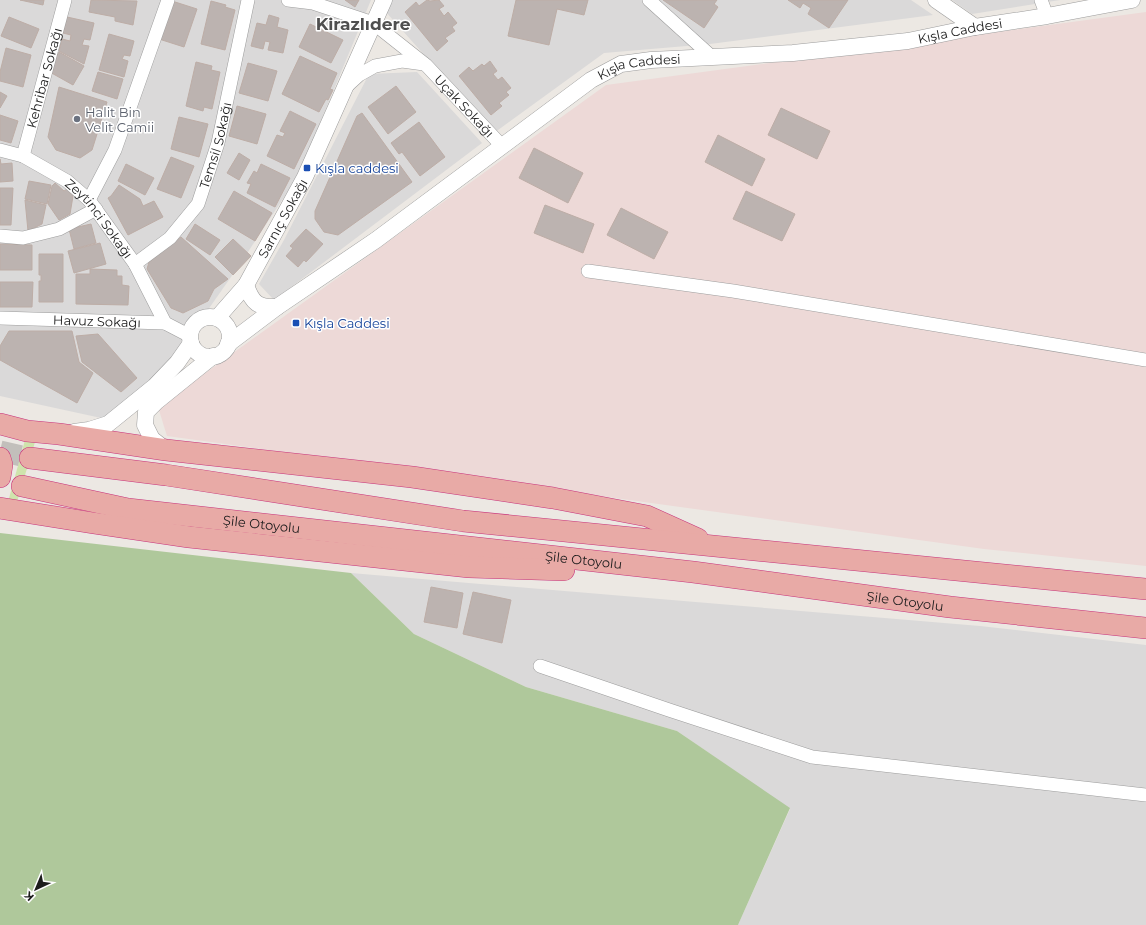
<svg xmlns="http://www.w3.org/2000/svg" width="1146" height="925" viewBox="0 0 1146 925" font-family="Montserrat,sans-serif">
	<style>
		.residential { fill: #dad9d9 }
		.military { fill: #edd9d7 }
		.grass { fill: #cfe3ac }
		.forest { fill: #afc89b }
		.building { fill: #bcb3b0; stroke: #bdada6 }
		.lines { fill: none; stroke-linecap: round; stroke-linejoin: round }
		.trunk-tunnel { stroke: #c2bfbb; stroke-width: 21; stroke-dasharray: 21 10; stroke-linecap: butt }
		.minor-casing { stroke: #9d9d9d; stroke-width: 14 }
		.tertiary-casing { stroke: #9d9d9d; stroke-width: 17 }
		.trunk-casing { stroke: #c7337c; stroke-width: 22 }
		.minor { stroke: #fff; stroke-width: 13 }
		.tertiary { stroke: #fff; stroke-width: 16 }
		.trunk { stroke: #e8aaa6; stroke-width: 21 }
		.worship-dot { fill: #6b7280; stroke: #fff; stroke-width: 1.5 }
		.transit-dot { fill: #1a4fb4; stroke: #fff; stroke-width: 1.5 }
		.labels { text-anchor: middle; dominant-baseline: central; stroke-width: 3; stroke-linejoin: round; paint-order: stroke }
		.street-label { font-size: 13px; fill: #1c1c1c; stroke: #fff }
		.worship-label { font-size: 13px; fill: #5b616d; stroke: #fff; text-anchor: start }
		.transit-label { font-size: 13px; fill: #164399; stroke: #fff; text-anchor: start }
		.district-label { font-size: 17px; font-weight: bold; fill: #4f4f4f; stroke: #fff }
	</style>
	<rect width="100%" height="100%" fill="#ece8e3"/>
	<g class="residential">
		<path d="M0,0H371L298,176L238,267L177,354L115,421L0,396Z"/>
		<path d="M392,0H911L933,15L710,44L604,53L494,133L385,11Z"/>
		<path d="M952,0H1060L972,14Z"/>
		<path d="M417,72L482,143L274,300L259,284L284,240L369,74Z"/>
		<path d="M351,573L980,626L1146,645V925H738L790,809L677,731L526,687L414,634Z"/>
	</g>
	<path class="military" d="M1146,12V566L984,549L167,436L158,407L606,85Z"/>
	<path class="grass" d="M25,440L35,442L16,505L8,502Z"/>
	<path class="forest" d="M0,533L351,573L414,634L526,687L677,731L790,808L738,925H0Z"/>
	<g class="building">
		<path d="M20,0H44L43,5Z"/>
		<path d="M91,0L137,1L133,25L115,21V17L89,12Z"/>
		<path d="M345,0H359L355,7Z"/>
		<path d="M427,0L430,1L439,0L444,6L439,9L444,16L448,12L457,23L452,27L455,31L445,38L448,41L437,51L405,12L416,2L419,6Z"/>
		<path d="M516,0H588L584,15L557,9L549,45L508,36Z"/>
		<path d="M663,0H717L714,4L718,7L704,28Z"/>
		<path d="M788,0H848L829,28L808,14L811,8L803,3L800,8Z"/>
		<path d="M172,1L197,9L184,47L159,39Z"/>
		<path d="M211,1L226,5L225,7L235,10L225,50L201,44Z"/>
		<path d="M269,15L279,18L277,27L288,30L283,53L268,50L270,42L265,41L263,49L251,46L257,23L266,25Z"/>
		<path d="M9,17L39,29L31,48L1,36Z"/>
		<path d="M67,17L94,23L90,40L84,39L82,45L89,46L84,64L59,51L62,39L70,41L71,35L63,33Z"/>
		<path d="M310,24L343,40L331,63L299,47Z"/>
		<path d="M109,34L134,41L130,56L124,55L122,59L128,61L124,77L99,70Z"/>
		<path d="M6,48L31,55L23,87L0,81V72Z"/>
		<path d="M59,52L84,66L73,85L48,71Z"/>
		<path d="M300,56L337,73L330,89L333,90L328,100L326,99L319,112L282,94Z"/>
		<path d="M490,61L497,71L493,74L498,80L502,77L511,88L506,92L509,95L499,103L502,106L491,115L459,76L469,67L473,71L482,64L484,66Z"/>
		<path d="M196,62L212,66L211,70L220,72L212,109L204,107L203,111L186,106Z"/>
		<path d="M248,63L277,71L268,101L239,93Z"/>
		<path d="M98,72L123,79L117,99L92,91Z"/>
		<path d="M396,86L416,112L388,134L368,107Z"/>
		<path d="M59,87L107,102L92,150L80,158L56,150L48,137Z"/>
		<path d="M0,92L7,96L0,108Z"/>
		<path d="M237,106L266,114L257,144L229,136Z"/>
		<path d="M781,108L830,131L817,159L768,135Z"/>
		<path d="M290,111L316,124L294,169L267,156L277,135L283,137L285,133L280,131Z"/>
		<path d="M362,113L412,182L338,235L324,232L315,219V211L357,116Z"/>
		<path d="M0,115L18,121L11,143L0,140Z"/>
		<path d="M179,117L208,124L199,157L171,149Z"/>
		<path d="M419,122L445,157L420,176L402,152L399,154L391,143Z"/>
		<path d="M718,135L765,159L752,186L705,162Z"/>
		<path d="M534,148L583,173L568,203L519,178Z"/>
		<path d="M239,153L250,160L239,180L227,173Z"/>
		<path d="M171,157L194,166L181,198L157,189Z"/>
		<path d="M0,159L1,164L12,163L13,181L0,182Z"/>
		<path d="M126,164L154,178L145,195L118,181Z"/>
		<path d="M261,164L290,178L275,207L247,193L251,184L247,183L254,171L257,173Z"/>
		<path d="M29,181L51,185L47,204L25,199Z"/>
		<path d="M55,183L64,191L67,189L73,196L70,214L59,220L48,204L52,186Z"/>
		<path d="M119,185L140,199L143,206L154,201L163,217L128,235L108,198L111,196Z"/>
		<path d="M0,188H13L11,225H0Z"/>
		<path d="M234,191L272,213L255,241L218,219Z"/>
		<path d="M746,191L795,214L782,241L733,219Z"/>
		<path d="M25,200L46,205L42,224L28,231Z"/>
		<path d="M545,205L594,224L583,253L534,233Z"/>
		<path d="M621,208L668,232L654,259L607,235Z"/>
		<path d="M91,224L96,243L74,249L69,229Z"/>
		<path d="M195,224L220,240L210,255L186,239Z"/>
		<path d="M306,229L323,244L306,262L304,260L298,267L286,256L293,248L290,246Z"/>
		<path d="M181,237L228,279L214,289L208,301L183,313L171,308L147,269L149,262Z"/>
		<path d="M233,239L251,256L233,275L215,257Z"/>
		<path d="M100,243L106,264L74,273L68,251Z"/>
		<path d="M0,244L32,245V270H0Z"/>
		<path d="M39,254H63V302H39V281H41V275H39Z"/>
		<path d="M90,269L117,270V276H122V285L129,286L128,305L76,304V274H90Z"/>
		<path d="M0,282H33L32,307H0Z"/>
		<path d="M9,331H72L79,362L93,373L77,403L0,360V346Z"/>
		<path d="M98,334L137,378L121,392L82,362L76,336Z"/>
		<path d="M431,587L463,593L457,628L424,622Z"/>
		<path d="M473,592L511,600L502,643L463,634Z"/>
	</g>
	<g class="lines">
		<path class="trunk-tunnel" d="M0,451L30,458"/>
		<g class="minor-casing">
			<g id="minor">
				<path id="s1" d="M288,0L313,3L373,23L426,65L502,146"/>
				<path d="M649,0L712,57"/>
				<path d="M1041,0L1047,16"/>
				<path d="M347,86L359,75L375,66L402,61L424,64"/>
				<path id="s2" d="M0,150L23,156L67,181L89,200L135,264L165,323"/>
				<path id="s3" d="M23,156L65,0"/>
				<path d="M89,200L115,150L168,0"/>
				<path d="M0,236L23,238L59,229L96,209"/>
				<path id="s4" d="M135,264L170,238L198,204L218,143L248,0"/>
				<path d="M588,271L733,291L1146,360"/>
				<path id="s5" d="M0,318L165,323L190,336"/>
				<path d="M540,666L669,710L812,757L1146,795"/>
			</g>
		</g>
		<g class="tertiary-casing">
			<g id="tertiary">
				<path d="M936,0L975,27"/>
				<path d="M246,285C252,303 258,308 277,307"/>
				<circle cx="210" cy="337" r="20"/>
				<path id="s6" d="M217,318L246,285L305,177L384,0"/>
				<path id="s7" d="M228,344L277,307L376,240L591,80L621,64L651,60L793,53L908,41L975,27L1047,16L1132,0"/>
				<path d="M74,432L89,430L108,424L155,386L177,363L191,343"/>
				<path d="M166,450L152,439L145,425L146,412L156,402L213,356"/>
			</g>
		</g>
		<g class="trunk-casing">
			<g id="trunk">
				<path d="M0,424L27,431L59,434L166,450L412,477L553,498L647,516L698,539"/>
				<path d="M0,458L2,465L0,477"/>
				<path d="M30,458L166,475L463,521L1146,589"/>
				<path id="s8" d="M22,486L128,509L693,572L950,607L1146,628"/>
				<path d="M0,508L93,523L189,537L469,567L564,570"/>
			</g>
		</g>
		<use href="#minor" class="minor"/>
		<use href="#tertiary" class="tertiary"/>
		<use href="#trunk" class="trunk"/>
	</g>
	<circle class="worship-dot" cx="77" cy="119" r="4"/>
	<g class="transit-dot">
		<rect x="303" y="164" width="8" height="8" rx="2"/>
		<rect x="292" y="319" width="8" height="8" rx="2"/>
	</g>
	<g class="labels">
		<g class="street-label">
			<text stroke="none"><textPath href="#s7" startOffset="824">Kışla Caddesi</textPath></text>
			<text stroke="none"><textPath href="#s7" startOffset="500">Kışla Caddesi</textPath></text>
			<text stroke="none"><textPath href="#s3" startOffset="81">Kehribar Sokağı</textPath></text>
			<text stroke="none"><textPath href="#s1" startOffset="212">Uçak Sokağı</textPath></text>
			<text stroke="none"><textPath href="#s4" startOffset="149">Temsil Sokağı</textPath></text>
			<text stroke="none"><textPath href="#s6" startOffset="120">Sarnıç Sokağı</textPath></text>
			<text stroke="none"><textPath href="#s2" startOffset="124">Zeytinci Sokağı</textPath></text>
			<text stroke="none"><textPath href="#s5" startOffset="97">Havuz Sokağı</textPath></text>
			<text stroke="none"><textPath href="#s8" startOffset="243">Şile Otoyolu</textPath></text>
			<text stroke="none"><textPath href="#s8" startOffset="567">Şile Otoyolu</textPath></text>
			<text stroke="none"><textPath href="#s8" startOffset="891">Şile Otoyolu</textPath></text>
		</g>
		<g class="worship-label">
			<text x="85" y="112">Halit Bin<tspan x="85" dy="15">Velit Camii</tspan></text>
		</g>
		<g class="transit-label">
			<text x="315" y="168">Kışla caddesi</text>
			<text x="304" y="323">Kışla Caddesi</text>
		</g>
		<g class="district-label">
			<text x="363" y="24">Kirazlıdere</text>
		</g>
	</g>
	<g transform="translate(36 889) rotate(224)" stroke="#ffffff" stroke-width="3" paint-order="stroke">
	<path d="M0-3L7 15L0 10L-7 15Z" fill="#1c1c1c"/>
	<text y="-6" font-size="11" font-weight="bold" text-anchor="middle" fill="#1c1c1c">K</text>
	</g>
</svg>
